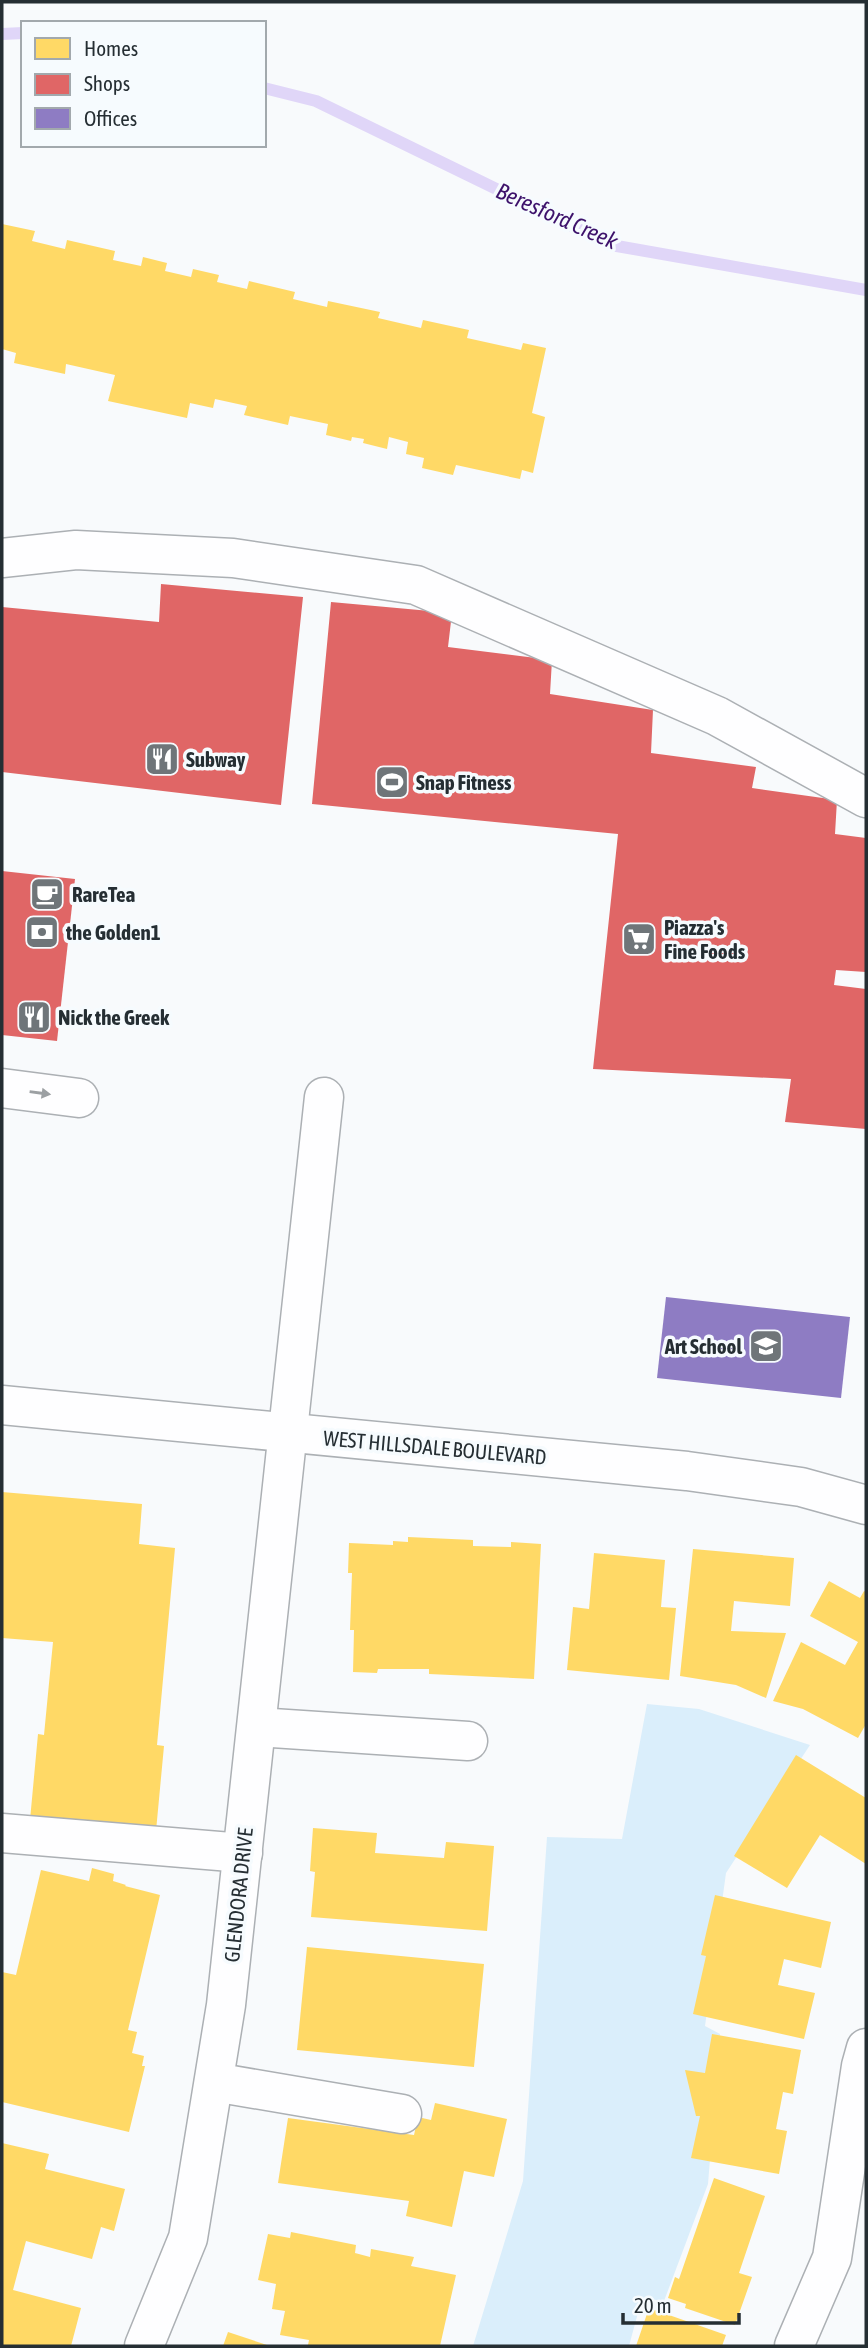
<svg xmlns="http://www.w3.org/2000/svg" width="868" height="2348" viewBox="0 0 868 2348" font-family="'Asap Condensed',sans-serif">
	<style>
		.green { fill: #daeefb }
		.homes { fill: #ffd966 }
		.shops { fill: #e06666 }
		.offices { fill: #8e7cc3 }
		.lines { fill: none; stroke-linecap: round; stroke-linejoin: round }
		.stream { stroke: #e0d6f8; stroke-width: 12 }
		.minor-casing { stroke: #acb0b4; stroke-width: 41 }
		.major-casing { stroke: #acb0b4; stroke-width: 41 }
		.minor { stroke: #fefeff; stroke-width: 38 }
		.major { stroke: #fefeff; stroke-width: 38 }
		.oneway { fill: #9ca0a3 }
		.labels { text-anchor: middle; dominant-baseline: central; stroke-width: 7; stroke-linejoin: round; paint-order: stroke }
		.poi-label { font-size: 21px; font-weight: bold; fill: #252e33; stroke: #f6fbfe; text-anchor: start }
		.street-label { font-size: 21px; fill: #252e33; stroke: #f6fbfe }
		.water-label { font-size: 23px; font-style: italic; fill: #3d126b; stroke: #f6fbfe }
	</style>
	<rect width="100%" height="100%" fill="#f8fafc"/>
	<path class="green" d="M647,1704L699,1709L810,1745L726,1873L705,2026L720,2034L708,2184L664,2301L642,2298L629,2346H473L523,2181L547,1837L622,1839Z"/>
	<g class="homes">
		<path d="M2,224L35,231L32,241L65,249L67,240L115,251L113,260L141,266L143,257L167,263L165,271L191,277L193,269L219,275L217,282L247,289L249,281L295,292L293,299L327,307L328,301L380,312L378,318L421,328L423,320L469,330L467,338L521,350L523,343L546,348L532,413L545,417L533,473L522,470L520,479L456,465L453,475L422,468L424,458L406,454L408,442L389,437L387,449L363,443L364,439L352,437L351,441L326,435L328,424L290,416L288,425L244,415L247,406L215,399L213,408L190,403L187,418L108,401L115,375L66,364L65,374L14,363L16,353L2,349Z"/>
		<path d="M2,1492L142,1504L139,1544L175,1548L157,1745L164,1746L156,1831L30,1820L38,1734L44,1735L53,1642L2,1638Z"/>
		<path d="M408,1537L473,1540V1546L511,1547V1542L541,1544L534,1679L429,1674V1669H378L377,1673L353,1672L354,1630H350L352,1573H348L349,1543L393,1545V1541L408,1542Z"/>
		<path d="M693,1549L794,1558L790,1606L734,1601L731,1631L786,1633L766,1698L736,1685L680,1676Z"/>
		<path d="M594,1553L665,1560L661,1607L676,1608L669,1680L567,1670L573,1607L589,1609Z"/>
		<path d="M829,1581L860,1598L864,1591L866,1592V1724L858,1738L803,1709L773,1701L801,1642L845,1665L858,1642L810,1616Z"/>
		<path d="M796,1755L866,1798V1864L820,1835L787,1888L734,1856Z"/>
		<path d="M313,1828L377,1833L375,1853L444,1858L446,1842L494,1846L487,1931L311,1917L315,1872L310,1871Z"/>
		<path d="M92,1868L114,1874L113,1881L126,1885L125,1886L160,1895L128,2030L137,2032L132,2053L144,2056L142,2066H145L129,2132L2,2102V1972L16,1975L41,1870L89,1881Z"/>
		<path d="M715,1895L831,1922L821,1968L784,1959L778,1985L815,1993L804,2039L693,2014L706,1956L701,1955Z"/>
		<path d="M307,1947L484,1964L474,2067L297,2050Z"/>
		<path d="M712,2034L801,2050L793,2094L783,2092L776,2129L787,2131L779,2174L691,2158L700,2116H696L685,2070L705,2073Z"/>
		<path d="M435,2103L507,2119L494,2177L464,2171L452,2227L406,2216L409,2201L278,2183L288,2118L414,2135L418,2117L431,2120Z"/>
		<path d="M2,2143L49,2154L45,2169L125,2189L114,2231L101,2227L92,2259L26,2241L13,2290L81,2308L71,2346H2Z"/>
		<path d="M714,2178L765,2196L739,2273L752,2277L735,2325L685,2308L686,2304L668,2298L675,2277L679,2279Z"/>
		<path d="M291,2232L356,2245L355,2253L370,2257L371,2249L414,2257L411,2266L456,2275L440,2346H312L308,2345L309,2340L280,2335L285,2311L272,2309L276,2284L258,2280L268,2234L290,2238Z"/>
		<path d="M649,2308L726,2335L722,2346H636Z"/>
		<path d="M228,2332L270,2346H223Z"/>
	</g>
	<g class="shops">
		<path d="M161,584L303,597L281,805L2,772V607L159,622Z"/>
		<path d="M331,602L452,613L448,647L552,660L550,694L653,710L651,753L756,767L752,788L837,800L835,834L866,838V972L836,970L834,985L866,989V1129L785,1122L791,1079L593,1069L618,834L312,804Z"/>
		<path d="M2,871L75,879L57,1041L2,1035Z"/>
	</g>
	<path class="offices" d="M666,1297L850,1317L841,1398L657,1378Z"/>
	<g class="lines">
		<g class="stream">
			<path d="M2,34L23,33"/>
			<path d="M264,88L316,101L611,245L866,290"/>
		</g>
		<g class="minor-casing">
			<g id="minor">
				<path d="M2,558L76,550L233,558L416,585L717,716L866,798"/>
				<path d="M2,1088L79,1098"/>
				<path d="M257,1727L468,1741"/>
				<path d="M2,1833L243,1853"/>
				<path d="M214,2082L402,2114"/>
				<path d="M144,2346L188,2238L226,2005L324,1097"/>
				<path d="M794,2346L832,2258L861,2066L866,2048"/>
			</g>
		</g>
		<g class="major-casing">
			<path id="major" d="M2,1405L687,1471L801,1487L866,1505"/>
		</g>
		<use href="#minor" class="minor"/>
		<use href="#major" class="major"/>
	</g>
	<defs><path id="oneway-solid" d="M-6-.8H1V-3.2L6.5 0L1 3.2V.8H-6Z" transform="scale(1.75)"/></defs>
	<use class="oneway" href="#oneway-solid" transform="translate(40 1093) rotate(8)"/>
	<defs>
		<g id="restaurant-square" transform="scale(1.75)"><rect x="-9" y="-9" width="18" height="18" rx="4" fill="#6f7579" stroke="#f6fbfe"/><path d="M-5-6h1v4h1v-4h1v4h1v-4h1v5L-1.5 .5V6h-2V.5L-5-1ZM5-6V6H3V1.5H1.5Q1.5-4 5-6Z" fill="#fff"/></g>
		<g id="stadium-square" transform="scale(1.75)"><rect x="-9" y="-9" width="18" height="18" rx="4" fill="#6f7579" stroke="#f6fbfe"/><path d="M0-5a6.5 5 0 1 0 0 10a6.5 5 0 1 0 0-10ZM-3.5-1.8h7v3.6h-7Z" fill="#fff"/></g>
		<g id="cafe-square" transform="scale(1.75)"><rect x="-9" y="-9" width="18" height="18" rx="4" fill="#6f7579" stroke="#f6fbfe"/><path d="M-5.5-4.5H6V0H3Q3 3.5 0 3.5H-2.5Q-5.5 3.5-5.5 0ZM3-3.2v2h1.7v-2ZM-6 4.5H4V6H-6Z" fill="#fff"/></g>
		<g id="bank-square" transform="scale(1.75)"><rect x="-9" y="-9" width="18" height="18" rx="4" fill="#6f7579" stroke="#f6fbfe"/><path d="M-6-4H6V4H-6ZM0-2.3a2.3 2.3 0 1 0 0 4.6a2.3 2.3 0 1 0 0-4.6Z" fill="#fff"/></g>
		<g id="supermarket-square" transform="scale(1.75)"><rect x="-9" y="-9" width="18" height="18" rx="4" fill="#6f7579" stroke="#f6fbfe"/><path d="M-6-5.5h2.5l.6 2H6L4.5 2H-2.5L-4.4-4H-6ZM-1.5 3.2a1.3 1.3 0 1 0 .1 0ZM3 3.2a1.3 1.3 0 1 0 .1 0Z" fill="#fff"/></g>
		<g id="school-square" transform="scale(1.75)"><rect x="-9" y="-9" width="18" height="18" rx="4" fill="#6f7579" stroke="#f6fbfe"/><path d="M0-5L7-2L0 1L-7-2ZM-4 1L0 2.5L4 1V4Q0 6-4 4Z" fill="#fff"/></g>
	</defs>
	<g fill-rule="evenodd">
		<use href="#restaurant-square" x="162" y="759"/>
		<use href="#stadium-square" x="392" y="782"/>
		<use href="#cafe-square" x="47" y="894"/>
		<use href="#bank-square" x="42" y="932"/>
		<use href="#supermarket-square" x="639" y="939"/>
		<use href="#restaurant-square" x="34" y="1017"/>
		<use href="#school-square" x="766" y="1346"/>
	</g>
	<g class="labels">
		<g class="poi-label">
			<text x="186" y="759">Subway</text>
			<text x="416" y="782">Snap Fitness</text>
			<text x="72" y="894">RareTea</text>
			<text x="664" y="927">Piazza's<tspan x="664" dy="24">Fine Foods</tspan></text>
			<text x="66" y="932">the Golden1</text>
			<text x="58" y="1017">Nick the Greek</text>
			<text x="742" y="1346" text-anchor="end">Art School</text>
		</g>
		<g class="street-label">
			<text transform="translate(435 1447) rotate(5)">WEST HILLSDALE BOULEVARD</text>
			<text transform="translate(238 1895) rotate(-84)">GLENDORA DRIVE</text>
		</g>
		<g class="water-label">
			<text transform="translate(557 216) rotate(24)">Beresford Creek</text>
		</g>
	</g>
	<rect width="868" height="2348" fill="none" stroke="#252e33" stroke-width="7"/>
	<rect x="21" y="21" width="245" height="126" fill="#f6fbfe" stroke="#a2a9ad" stroke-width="2"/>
	<rect x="35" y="38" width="35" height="21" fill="#ffd966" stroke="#a2a9ad" stroke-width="2"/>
	<text x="84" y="56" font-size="21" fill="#252e33">Homes</text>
	<rect x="35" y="74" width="35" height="21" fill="#e06666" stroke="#a2a9ad" stroke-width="2"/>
	<text x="84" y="91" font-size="21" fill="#252e33">Shops</text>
	<rect x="35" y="108" width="35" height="21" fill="#8e7cc3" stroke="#a2a9ad" stroke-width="2"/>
	<text x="84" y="126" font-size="21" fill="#252e33">Offices</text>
	<path d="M623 2313v10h116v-10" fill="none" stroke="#252e33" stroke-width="3.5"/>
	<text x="634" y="2313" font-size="21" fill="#252e33" stroke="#f6fbfe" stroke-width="5" paint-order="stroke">20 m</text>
</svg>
